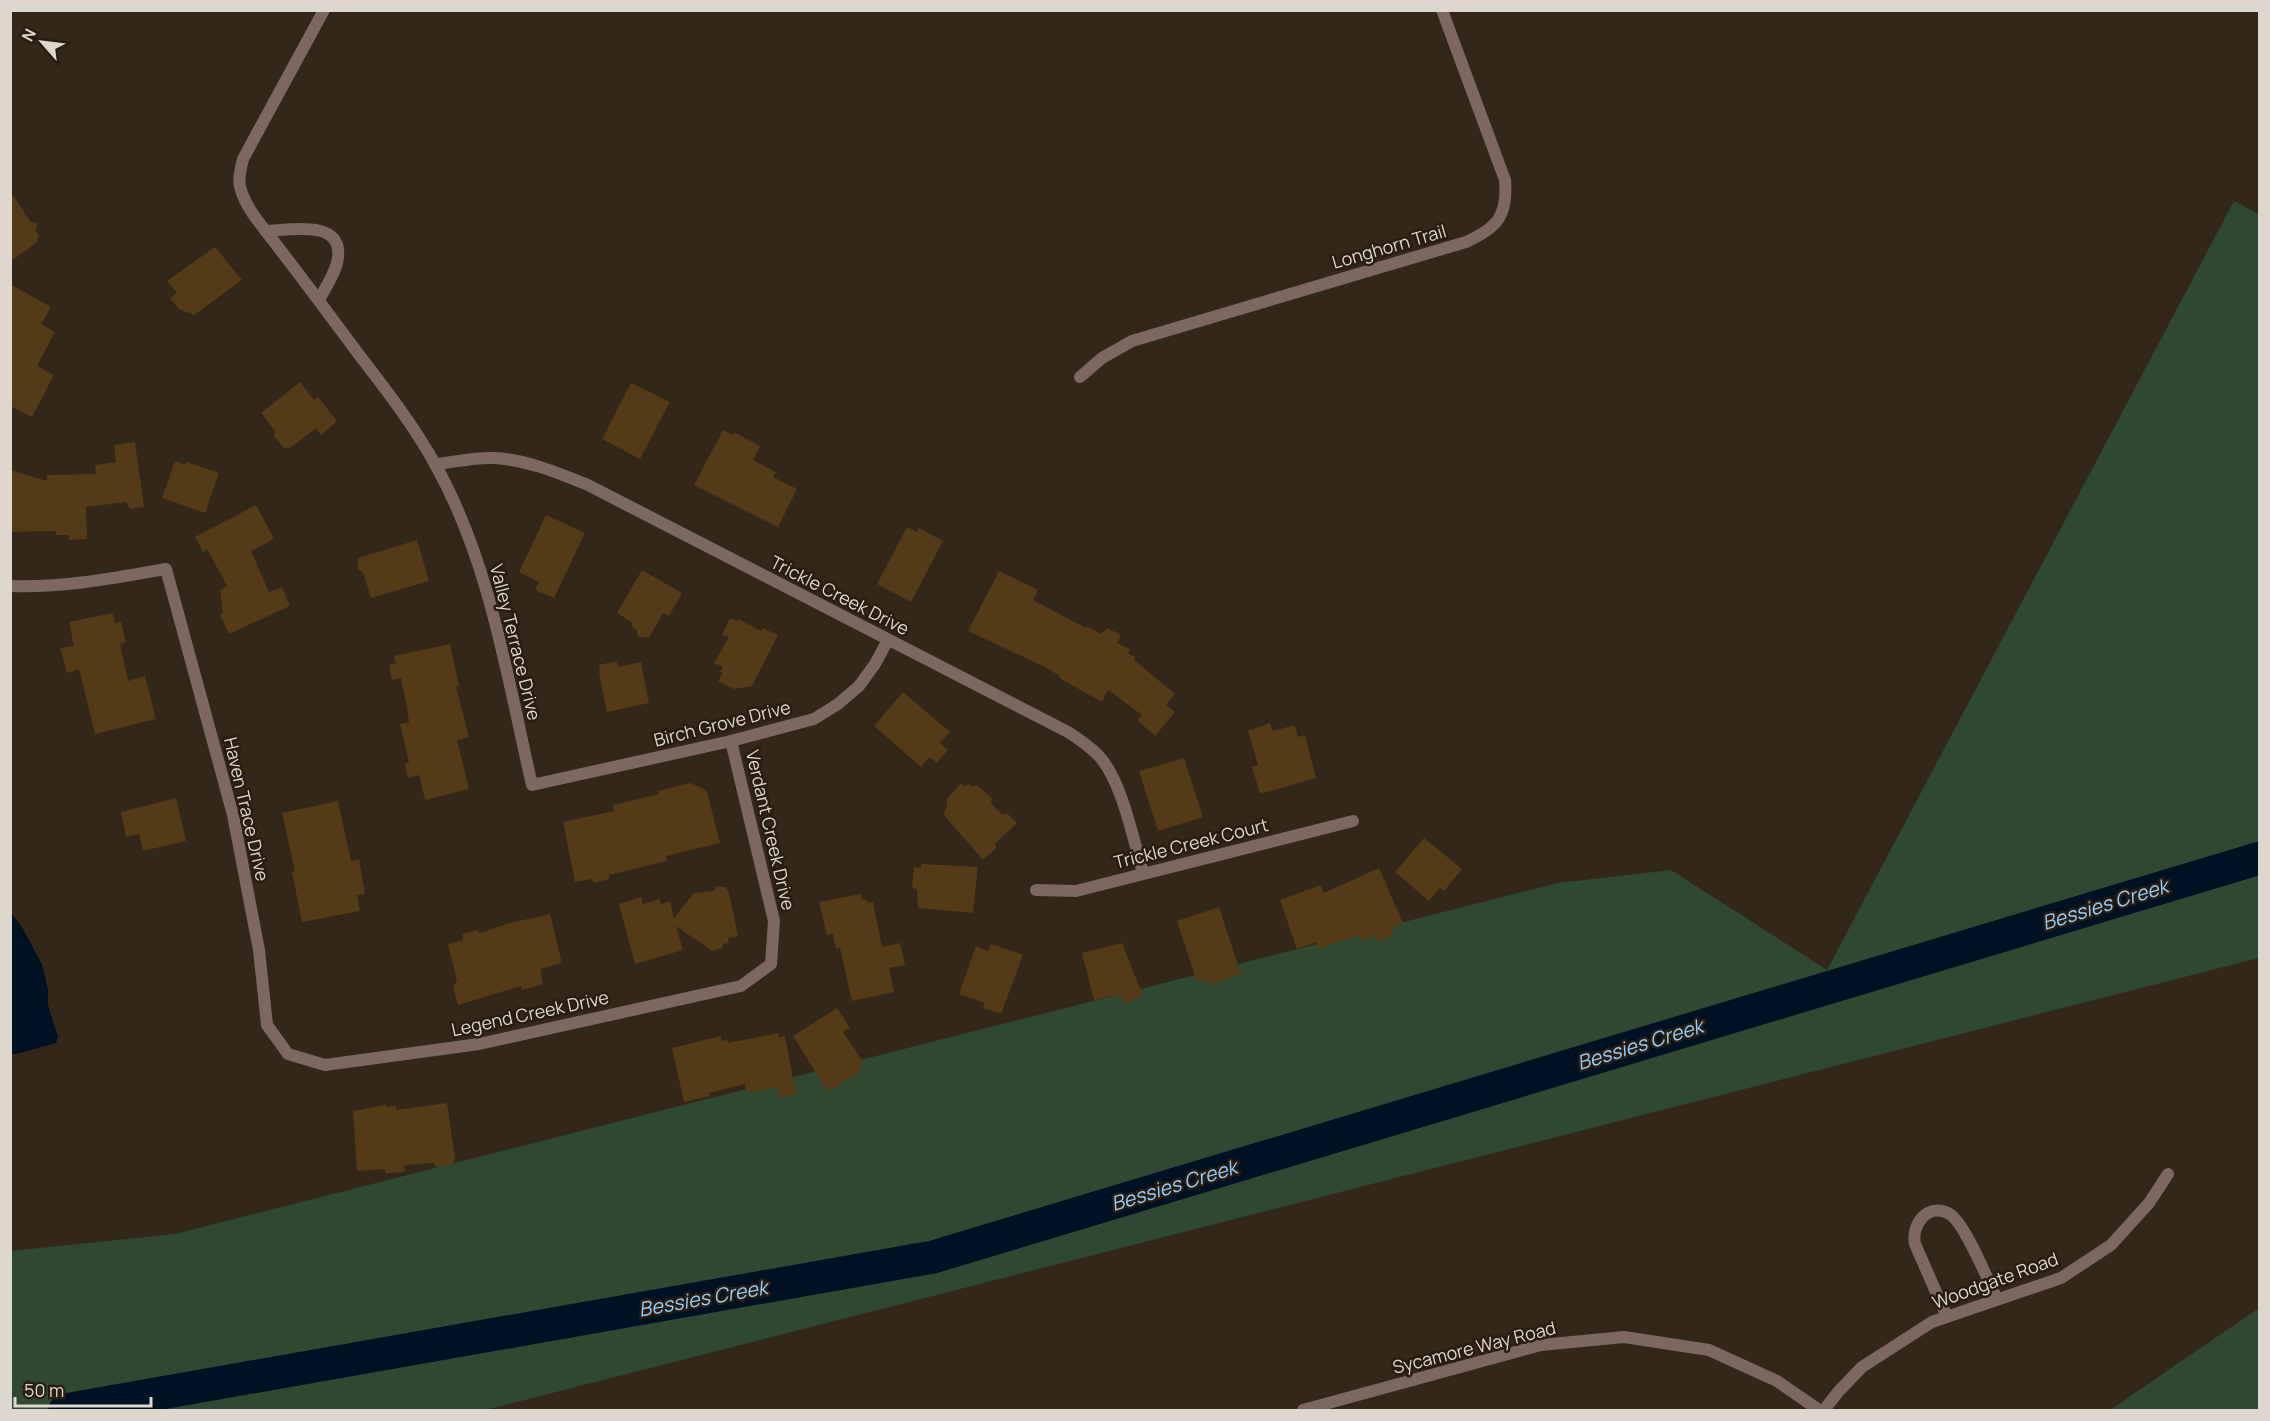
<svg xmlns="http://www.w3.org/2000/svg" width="2270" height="1421" viewBox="0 0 2270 1421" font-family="Manrope,sans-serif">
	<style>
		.green { fill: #2f4831 }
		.water { fill: #001123 }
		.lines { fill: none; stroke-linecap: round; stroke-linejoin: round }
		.river { stroke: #001123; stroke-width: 33 }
		.building { fill: #543a16 }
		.minor { stroke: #7c6761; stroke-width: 12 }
		.labels { text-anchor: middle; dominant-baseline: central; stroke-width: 5; stroke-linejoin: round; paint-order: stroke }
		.street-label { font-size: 18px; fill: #ded7ce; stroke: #281d0f }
		.water-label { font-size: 20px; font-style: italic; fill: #90cefe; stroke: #281d0f }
	</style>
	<rect width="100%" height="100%" fill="#322718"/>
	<g class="green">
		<path d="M2234,201L2259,214V958L485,1410H11L10,1251L175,1234L1558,883L1671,870L1827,970Z"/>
		<path d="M2259,1308V1410H2110Z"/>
	</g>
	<path class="water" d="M10,912L20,924L42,964L48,990V1005L58,1037L56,1043L16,1054H10Z"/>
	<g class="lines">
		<path class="river" d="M65,1410L933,1257L2260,858"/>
	</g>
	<g class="building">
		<path d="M10,191L30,221L38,224L35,231L39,235L36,243L10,262Z"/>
		<path d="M215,247L242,280L194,315L179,309L170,298L177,293L167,281Z"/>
		<path d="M10,284L51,307L41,324L55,332L37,366L54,375L32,417L10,406Z"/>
		<path d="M300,382L314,400L318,397L337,421L321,435L316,428L289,449L284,448L274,436L275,431L261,413Z"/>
		<path d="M631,383L670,402L640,459L602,439Z"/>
		<path d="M723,430L733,435L734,432L760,446L753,460L776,472L773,477L797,489L778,527L694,485Z"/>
		<path d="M135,442L144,507L130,509L126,502L86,507L87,539L69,540V535H56V531L10,532V470L47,481V475L96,474L95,465L116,462L114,445Z"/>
		<path d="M175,461L186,465L187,462L219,473L205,513L162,498Z"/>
		<path d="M256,505L274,539L251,551L269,592L282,587L290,606L229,634L220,615L223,612L220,590L227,586L207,549L203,552L195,537Z"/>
		<path d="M546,515L585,533L554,598L535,590L539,582L519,572Z"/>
		<path d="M907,527L917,532L919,528L943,541L911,602L877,584Z"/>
		<path d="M417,540L429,581L371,598L363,572L358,570V558Z"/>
		<path d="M642,570L682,593L669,616L663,613L649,638L638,637L637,630L631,626L633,623L617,613Z"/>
		<path d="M999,571L1038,590L1033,600L1086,628L1087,626L1101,634L1107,628L1121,635L1117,643L1130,649L1128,653L1135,657L1134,660L1175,694L1166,705L1175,712L1155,736L1137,720L1142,715L1108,690L1102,702L1059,678L1060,676L1045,667L968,631Z"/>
		<path d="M113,613L115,623L121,622L126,642L120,644L128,681L145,676L156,719L95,734L79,669L67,673L60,648L74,646L69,622Z"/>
		<path d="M730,618L737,621L738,619L761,631L762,628L778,635L752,686L734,689L718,681L723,673L720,672L723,667L714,663L729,637L722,635Z"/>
		<path d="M450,644L459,686L456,687L469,737L457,740L469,789L425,800L419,775L408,778L405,764L409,762L400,724L409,722L407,708L401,678L392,680L389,665L396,663L394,656Z"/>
		<path d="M617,661L618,667L641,662L649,703L607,712L599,673L600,672L599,665Z"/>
		<path d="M903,692L950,732L940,743L948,750L937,763L930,757L921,767L874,726Z"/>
		<path d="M1270,723L1273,731L1295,725L1298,737L1305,735L1316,778L1260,794L1252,767L1258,765L1248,731Z"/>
		<path d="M1184,758L1203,817L1158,831L1139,771Z"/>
		<path d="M690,783L702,788L707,792L720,843L666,856L667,861L609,875V879L593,883L592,879L575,882L563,822L614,811L613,805L659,794L658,791Z"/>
		<path d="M961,783L965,787L969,784L973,787L977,785L992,798L991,803L1002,815L1007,813L1017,823L995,844L996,848L983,860L943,814L947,807V799Z"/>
		<path d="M176,798L186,841L143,851L139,834L126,837L121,812Z"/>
		<path d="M338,801L351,861L359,859L365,894L357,895L360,911L302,922L292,872L295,871L282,813Z"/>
		<path d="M1424,838L1462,869L1444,891L1440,888L1429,901L1395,872Z"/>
		<path d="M921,864L978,867L973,913L918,908L917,889L912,888L914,867L921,868Z"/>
		<path d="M1379,868L1403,923L1391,928L1394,935L1378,942L1376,936L1362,941L1359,935L1318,949L1316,942L1297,949L1280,900L1321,885L1324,893Z"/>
		<path d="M716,886L725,887L729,893L738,936L728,938L729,943L723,944L722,948L712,951L676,926L683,950L635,964L619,904L641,897L643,904L660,899L661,904L670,901L674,918L694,893L714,891Z"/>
		<path d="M861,894L862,900H867L868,903L873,902L882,947L900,943L905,965L889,968L894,992L852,1001L840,948L836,949L833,934L827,935L819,902Z"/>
		<path d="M1219,907L1241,974L1208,985L1206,979L1197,982L1177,921Z"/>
		<path d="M550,914L562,963L540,969L543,984L522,990L521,986L458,1005L453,986L457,981L448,944L463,940L462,934L477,930L480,933L506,924Z"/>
		<path d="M1122,943L1143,996L1124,1004L1121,996L1117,997L1116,995L1094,1000L1082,953Z"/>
		<path d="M991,944L1023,955L1001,1014L983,1008L985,1003L959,994L976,946L988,951Z"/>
		<path d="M837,1008L850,1028L843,1032L863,1062L859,1065L862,1070L828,1092L793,1036Z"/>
		<path d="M779,1033V1038L785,1036L796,1094L779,1098L777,1087L747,1093L745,1084L709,1093L710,1096L684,1102L672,1048L721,1036L722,1041L727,1040L728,1043Z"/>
		<path d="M447,1103L455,1158L453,1165L437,1167L433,1163L404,1165L405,1172L386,1173L385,1169L357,1171L353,1111L386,1105V1107L396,1106V1110Z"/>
	</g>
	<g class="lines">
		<g class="minor">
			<path d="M324,10L243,159C241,169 237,180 241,190C247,211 266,230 278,247C306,283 333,320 360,356C387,391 414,426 435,464C490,562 507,677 532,785L731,741L814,719L838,704L859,686L875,664L888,640"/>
			<path d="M266,231C289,230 342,219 338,257C337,271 325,288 319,300"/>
			<path d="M1080,377L1102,358L1132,341L1466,242C1497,228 1508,216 1505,180L1442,10"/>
			<path d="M435,464C455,462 475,457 495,458C528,460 558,473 588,485L1068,732C1079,739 1089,746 1098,755C1122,780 1133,839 1143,873"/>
			<path d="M10,586C63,588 115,578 166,569L233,815L259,950L267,1025L288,1054L325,1065L479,1044L741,986L771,964L774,921L731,741"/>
			<path d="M1036,890L1076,891L1353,821"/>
			<path d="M1947,1317L1915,1244C1911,1225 1927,1203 1948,1213C1964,1220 1988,1281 1997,1299"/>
			<path d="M1303,1410L1541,1345L1624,1337L1709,1350L1777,1381L1819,1410"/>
			<path d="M1824,1410L1838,1392L1862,1367L1932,1322L2061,1278L2111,1245L2149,1203L2168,1174"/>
		</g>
	</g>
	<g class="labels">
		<g class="street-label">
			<text transform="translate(1389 246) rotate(-16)">Longhorn Trail</text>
			<text transform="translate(840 595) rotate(27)">Trickle Creek Drive</text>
			<text transform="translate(516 642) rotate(76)">Valley Terrace Drive</text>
			<text transform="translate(722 723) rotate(-14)">Birch Grove Drive</text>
			<text transform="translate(247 809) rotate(77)">Haven Trace Drive</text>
			<text transform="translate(771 830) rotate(77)">Verdant Creek Drive</text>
			<text transform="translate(1191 843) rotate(-14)">Trickle Creek Court</text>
			<text transform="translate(530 1013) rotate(-12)">Legend Creek Drive</text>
			<text transform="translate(1995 1280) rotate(-20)">Woodgate Road</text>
			<text transform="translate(1474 1347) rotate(-14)">Sycamore Way Road</text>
		</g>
		<g class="water-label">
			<text transform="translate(2105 904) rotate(-17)">Bessies Creek</text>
			<text transform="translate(1640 1044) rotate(-17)">Bessies Creek</text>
			<text transform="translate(1174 1185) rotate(-17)">Bessies Creek</text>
			<text transform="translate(703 1298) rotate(-10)">Bessies Creek</text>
		</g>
	</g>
	<rect width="2270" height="1421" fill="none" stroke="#ded7ce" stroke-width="24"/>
	<g transform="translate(42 42) rotate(298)" stroke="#281d0f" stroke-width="4.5" paint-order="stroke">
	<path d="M0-4.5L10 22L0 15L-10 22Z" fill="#ded7ce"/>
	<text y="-9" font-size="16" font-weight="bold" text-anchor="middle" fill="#ded7ce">N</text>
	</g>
	<path d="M15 1397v9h136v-9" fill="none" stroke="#ded7ce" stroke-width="3"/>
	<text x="24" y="1397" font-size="18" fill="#ded7ce" stroke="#281d0f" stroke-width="4.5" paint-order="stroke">50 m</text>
</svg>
